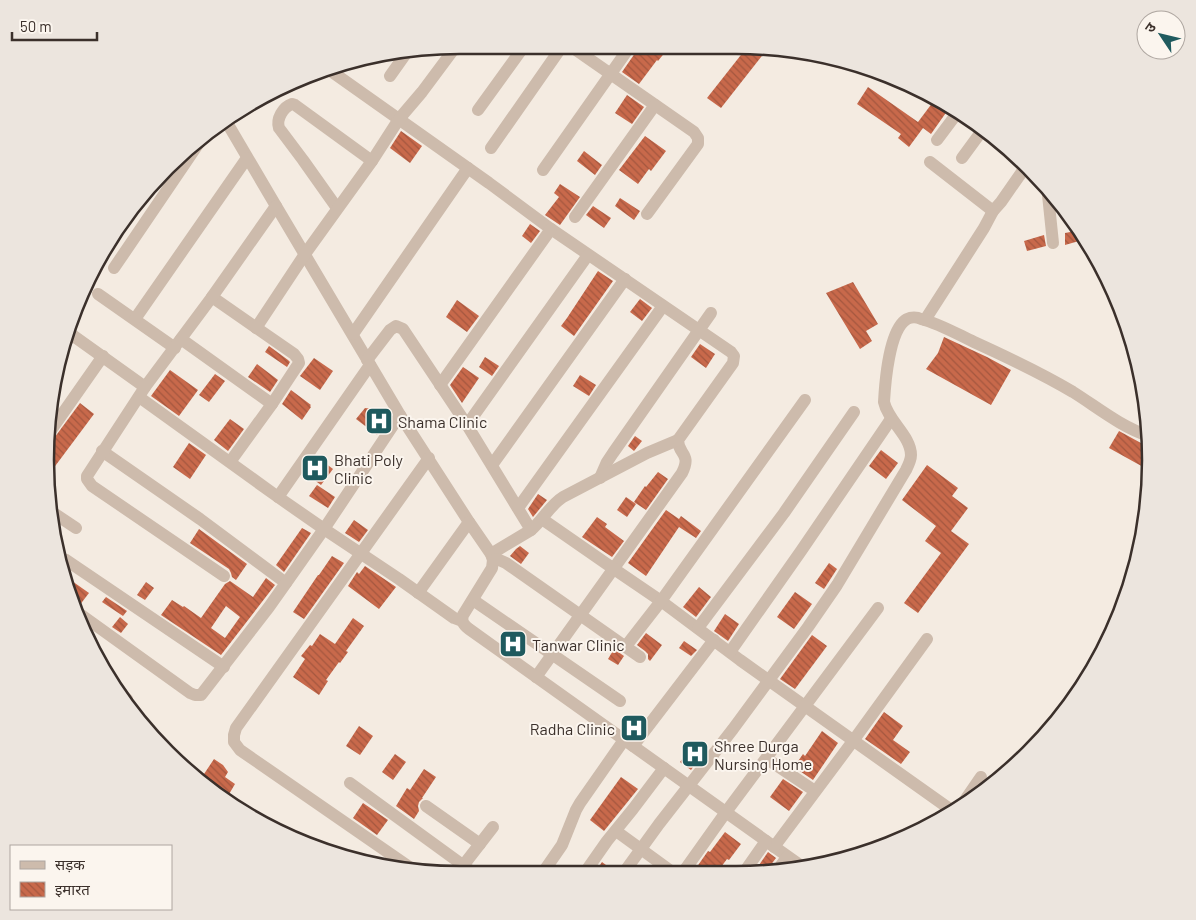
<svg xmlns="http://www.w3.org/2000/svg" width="1196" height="920" viewBox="0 0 1196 920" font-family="Barlow,'Noto Sans Devanagari',sans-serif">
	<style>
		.building { fill: url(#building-back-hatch); fill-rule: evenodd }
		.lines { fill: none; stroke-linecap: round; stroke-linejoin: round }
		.minor { stroke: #cdbbac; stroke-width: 12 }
		.labels { text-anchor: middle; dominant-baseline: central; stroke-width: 4; stroke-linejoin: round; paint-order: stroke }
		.poi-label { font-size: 16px; fill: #3b302b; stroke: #fbf5ee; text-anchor: start }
		.rim { fill: none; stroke: #3b302b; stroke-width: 2.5 }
	</style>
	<defs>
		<pattern id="building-back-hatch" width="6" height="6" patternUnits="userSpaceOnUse" patternTransform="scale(1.25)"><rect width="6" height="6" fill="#c8694b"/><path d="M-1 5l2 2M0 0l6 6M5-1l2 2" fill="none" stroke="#a4573f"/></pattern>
	</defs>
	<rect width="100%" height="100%" fill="#f4ebe1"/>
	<g class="building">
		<path d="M640,46H670L658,61L657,60L639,84L622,72Z"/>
		<path d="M748,46L769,47L721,108L707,98Z"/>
		<path d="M868,87L918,122L936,98L950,107L931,134L923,128L909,147L898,138L901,134L857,104Z"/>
		<path d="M627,95L644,107L632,124L615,113Z"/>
		<path d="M401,131L422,146L410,163L390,148Z"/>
		<path d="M645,136L666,151L651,171L649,169L638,184L619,170Z"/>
		<path d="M584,151L602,165L595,175L577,161Z"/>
		<path d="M560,184L580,197L560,225L545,215L559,197L554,193Z"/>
		<path d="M620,198L640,211L634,220L615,206Z"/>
		<path d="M593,206L611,218L604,228L586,215Z"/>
		<path d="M530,224L540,231L531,243L522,236Z"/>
		<path d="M1081,230L1086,239L1065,245V233Z"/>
		<path d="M1044,235L1046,246L1027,251L1024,241Z"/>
		<path d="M598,271L613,281L574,336L561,326L567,318Z"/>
		<path d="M853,282L878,324L866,331L872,341L860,349L826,293Z"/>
		<path d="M640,299L652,308L642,321L630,312Z"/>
		<path d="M457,300L479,316L467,332L446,317Z"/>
		<path d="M944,337L987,357L1011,370L991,405L926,369L938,353Z"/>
		<path d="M700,344L715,354L706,368L691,357Z"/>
		<path d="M269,346L288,360L290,362L287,367L265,352Z"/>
		<path d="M485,357L499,366L492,376L479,367Z"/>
		<path d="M314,358L333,371L320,390L300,376Z"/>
		<path d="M257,364L278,380L270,392L248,377Z"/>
		<path d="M463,367L479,378L462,403L450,385Z"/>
		<path d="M170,370L198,390L179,416L151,396Z"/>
		<path d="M215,374L225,381L209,402L199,395Z"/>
		<path d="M580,375L596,385L589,396L573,386Z"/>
		<path d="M291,390L311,405L310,406L311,407L302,420L282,404Z"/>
		<path d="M80,403L94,414L47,477L45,460L46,449Z"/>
		<path d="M365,408L374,409L385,423L377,435L356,419Z"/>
		<path d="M230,419L244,429L228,451L214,440Z"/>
		<path d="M1119,431L1150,448L1151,458L1145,468L1109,448Z"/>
		<path d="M635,436L642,441L634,451L628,446Z"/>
		<path d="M189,443L206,455L190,479L173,467Z"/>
		<path d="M881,450L898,463L886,479L869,466Z"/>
		<path d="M316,456L333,469L321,485L305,473Z"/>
		<path d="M927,465L958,488L952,496L968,508L951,531L969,544L918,613L904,603L941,553L925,541L936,526L902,500Z"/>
		<path d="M658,472L668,479L646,510L634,502L645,486L646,487Z"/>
		<path d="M317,485L335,497L328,508L309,496Z"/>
		<path d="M538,494L547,500L533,517L528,509Z"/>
		<path d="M626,497L636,504L627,517L617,510Z"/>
		<path d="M666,510L679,519L681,516L701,531L696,538L679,527L646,576L628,563Z"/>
		<path d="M597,517L607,524L605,527L624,541L612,557L582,537Z"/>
		<path d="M354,520L368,530L359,542L345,533Z"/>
		<path d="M302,528L311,533L284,572L276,565Z"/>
		<path d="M199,529L247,564L236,580L232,577L231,573L229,569L190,543Z"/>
		<path d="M520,546L529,553L521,564L510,556L516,549Z"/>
		<path d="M332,556L344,563L304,619L293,612L318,575H319Z"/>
		<path d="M829,563L837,569L824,589L815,583Z"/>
		<path d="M365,566L396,587L379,609L348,586L357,572L359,574Z"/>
		<path d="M62,574L89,593L79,606L77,607Z"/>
		<path d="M266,578L275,585L221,655L161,615L172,600L183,607L184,606L201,618L225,584L230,581L253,597ZM226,606L240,617L225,638L211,628Z"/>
		<path d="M146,582L154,588L145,600L137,595Z"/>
		<path d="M699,587L711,597L696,617L683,607Z"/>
		<path d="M795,592L812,604L794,629L777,617Z"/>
		<path d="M106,597L127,611L123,616L102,602Z"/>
		<path d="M725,614L739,624L728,641L714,631Z"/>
		<path d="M120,617L128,624L121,633L112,627Z"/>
		<path d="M353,618L364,626L346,651L348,652L340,663L339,662L326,680L328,681L319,695L293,677L305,659L301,656L310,645L312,646L320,634L335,644Z"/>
		<path d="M646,633L662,645L650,661L648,659V654L645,651L637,645Z"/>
		<path d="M509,634L522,643L515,652L502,643Z"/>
		<path d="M812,635L827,646L795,689L780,679Z"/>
		<path d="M684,641L697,650L691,656L679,648Z"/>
		<path d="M614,649L624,656L618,665L608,659Z"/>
		<path d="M884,712L903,726L893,740L910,752L901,764L865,739Z"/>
		<path d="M633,716L641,723L631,735L623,729Z"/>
		<path d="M359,726L373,736L360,755L346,746Z"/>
		<path d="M822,731L838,743L813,780L794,767L803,754L805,756Z"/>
		<path d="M693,744L704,752L691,770L680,762Z"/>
		<path d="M395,754L406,762L393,780L382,772Z"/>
		<path d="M214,759L223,765L228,772L225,777L235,784L225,801L200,780Z"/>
		<path d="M424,769L436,777L422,798H423L419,802L418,806L419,811L414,819L396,806L407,788L410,790Z"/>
		<path d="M621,777L638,789L604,831L590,820Z"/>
		<path d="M783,779L803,792L789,811L770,797Z"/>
		<path d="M363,803L388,820L377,835L353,818Z"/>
		<path d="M725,832L741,844L729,860L727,859L718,871H694L708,851L710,852Z"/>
		<path d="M768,852L776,858L770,866L769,871H755Z"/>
		<path d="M602,862L614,871H596Z"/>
	</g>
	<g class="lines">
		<g class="minor">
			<path d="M569,45L694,132L698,138V144L647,214"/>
			<path d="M328,69L489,183L551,229L731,352L734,356L733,363L678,440C678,455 692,453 682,473L536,677"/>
			<path d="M390,76L407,52"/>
			<path d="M478,110L525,45"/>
			<path d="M226,121L276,206L400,415L469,522L491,554L493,560L492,568L463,615C461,622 464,625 469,629L804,868"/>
			<path d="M937,140L958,112"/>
			<path d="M491,148L563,45"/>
			<path d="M962,158L984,128"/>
			<path d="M930,162L993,211L1001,202L1024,169"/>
			<path d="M543,170L631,45"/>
			<path d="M1048,195L1053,243"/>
			<path d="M337,208L303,160L279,128C276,119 283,107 292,104L295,105L372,161"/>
			<path d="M575,217L655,105"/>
			<path d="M114,268L201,140"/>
			<path d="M98,294L175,348"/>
			<path d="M212,297L294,354L298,359L299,363L272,404L230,462"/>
			<path d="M135,319L247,158"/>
			<path d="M925,320L984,228L993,211"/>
			<path d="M256,328L305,254L372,161L399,119L422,92L457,45"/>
			<path d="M68,332L145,387"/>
			<path d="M353,334L468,168"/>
			<path d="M181,339L272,404"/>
			<path d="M59,352L71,335"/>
			<path d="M367,360L390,330L396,326L403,329L467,425L531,530"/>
			<path d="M440,385L551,229"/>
			<path d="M139,397L278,497L324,529L399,579L454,618L462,621"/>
			<path d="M467,425L588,255"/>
			<path d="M49,433L103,356"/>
			<path d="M102,451L200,519L286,583"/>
			<path d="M492,465L625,279"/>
			<path d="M600,478L607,462L613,453L711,313"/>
			<path d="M278,497L370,365"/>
			<path d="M518,508L663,306"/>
			<path d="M52,512L76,528"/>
			<path d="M542,519L614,569L661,601L740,660L954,812"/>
			<path d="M491,554L531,530C543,520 550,505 563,497L647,453L678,440"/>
			<path d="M493,560L497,559L506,563L640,657"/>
			<path d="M58,561L61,559L66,560L224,667"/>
			<path d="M224,576L92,486L87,479V476L145,387L212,297L276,206"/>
			<path d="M418,593L469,522"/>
			<path d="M473,600L620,701"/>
			<path d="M80,614L190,693L195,695H201L269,607L286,583L324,529L400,415"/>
			<path d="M698,628L784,513L854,412"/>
			<path d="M626,646L661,601L805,400"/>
			<path d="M730,652L801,551L891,419"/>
			<path d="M116,691L127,699"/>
			<path d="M633,746L714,640"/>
			<path d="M767,759L815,791"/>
			<path d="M350,783L471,871"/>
			<path d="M426,806L480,844"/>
			<path d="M959,809L981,777"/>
			<path d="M616,831L671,871"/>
			<path d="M774,847L853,741L927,639"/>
			<path d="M415,871L240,750L234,742V735L236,728L429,458"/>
			<path d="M459,871L493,827"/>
			<path d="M544,871L562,845L576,810L580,803L624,740"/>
			<path d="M586,871L607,841L633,809L664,768"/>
			<path d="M625,871L659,824L733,729L808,627L837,585L906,470C908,466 911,460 911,455C911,436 888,421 884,402C885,384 889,329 907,319C911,317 917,317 921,319C940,324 957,334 974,342C1007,357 1041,373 1073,392C1097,407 1121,427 1149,436"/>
			<path d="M684,871L726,812L878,608"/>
			<path d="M745,871L766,841"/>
			<path d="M777,871L787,857"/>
		</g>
	</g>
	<defs>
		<g id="hospital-square" transform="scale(1.4375)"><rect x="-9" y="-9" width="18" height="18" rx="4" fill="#1f5a5e" stroke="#fbf5ee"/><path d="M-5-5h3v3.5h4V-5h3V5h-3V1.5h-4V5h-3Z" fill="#fff"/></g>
	</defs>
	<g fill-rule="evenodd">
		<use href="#hospital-square" x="379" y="421"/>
		<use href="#hospital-square" x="315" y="468"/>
		<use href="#hospital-square" x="513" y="644"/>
		<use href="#hospital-square" x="634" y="728"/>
		<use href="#hospital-square" x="695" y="754"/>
	</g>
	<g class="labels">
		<g class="poi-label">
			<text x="398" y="421">Shama Clinic</text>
			<text x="334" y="459">Bhati Poly<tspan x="334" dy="18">Clinic</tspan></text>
			<text x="532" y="644">Tanwar Clinic</text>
			<text x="615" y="728" text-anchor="end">Radha Clinic</text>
			<text x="714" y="745">Shree Durga<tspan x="714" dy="18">Nursing Home</tspan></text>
		</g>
	</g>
	<path d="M0 0H1196V920H0ZM460 54H736A406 406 0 0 1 1142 460V460A406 406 0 0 1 736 866H460A406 406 0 0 1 54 460V460A406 406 0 0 1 460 54Z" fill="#ece5de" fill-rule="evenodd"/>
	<path class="rim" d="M460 54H736A406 406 0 0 1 1142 460V460A406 406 0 0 1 736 866H460A406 406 0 0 1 54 460V460A406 406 0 0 1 460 54Z"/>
	<rect x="10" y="845" width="162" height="65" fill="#fbf5ee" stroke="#aea6a0"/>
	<rect x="20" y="861" width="25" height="8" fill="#cdbbac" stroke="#aea6a0"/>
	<text x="55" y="870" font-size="15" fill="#3b302b">सड़क</text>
	<rect x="20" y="882" width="25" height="15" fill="url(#building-back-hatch)" stroke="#aea6a0"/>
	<text x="55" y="895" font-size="15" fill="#3b302b">इमारत</text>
	<g transform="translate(1161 35) rotate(305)"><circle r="24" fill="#fbf5ee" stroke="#aea6a0"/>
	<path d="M0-4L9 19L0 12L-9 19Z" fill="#1f5a5e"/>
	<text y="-8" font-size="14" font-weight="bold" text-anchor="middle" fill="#3b302b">उ</text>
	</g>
	<path d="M12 32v8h85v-8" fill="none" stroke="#3b302b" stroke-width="2.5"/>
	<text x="20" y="32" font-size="15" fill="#3b302b" stroke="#fbf5ee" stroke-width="4" paint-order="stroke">50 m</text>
</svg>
